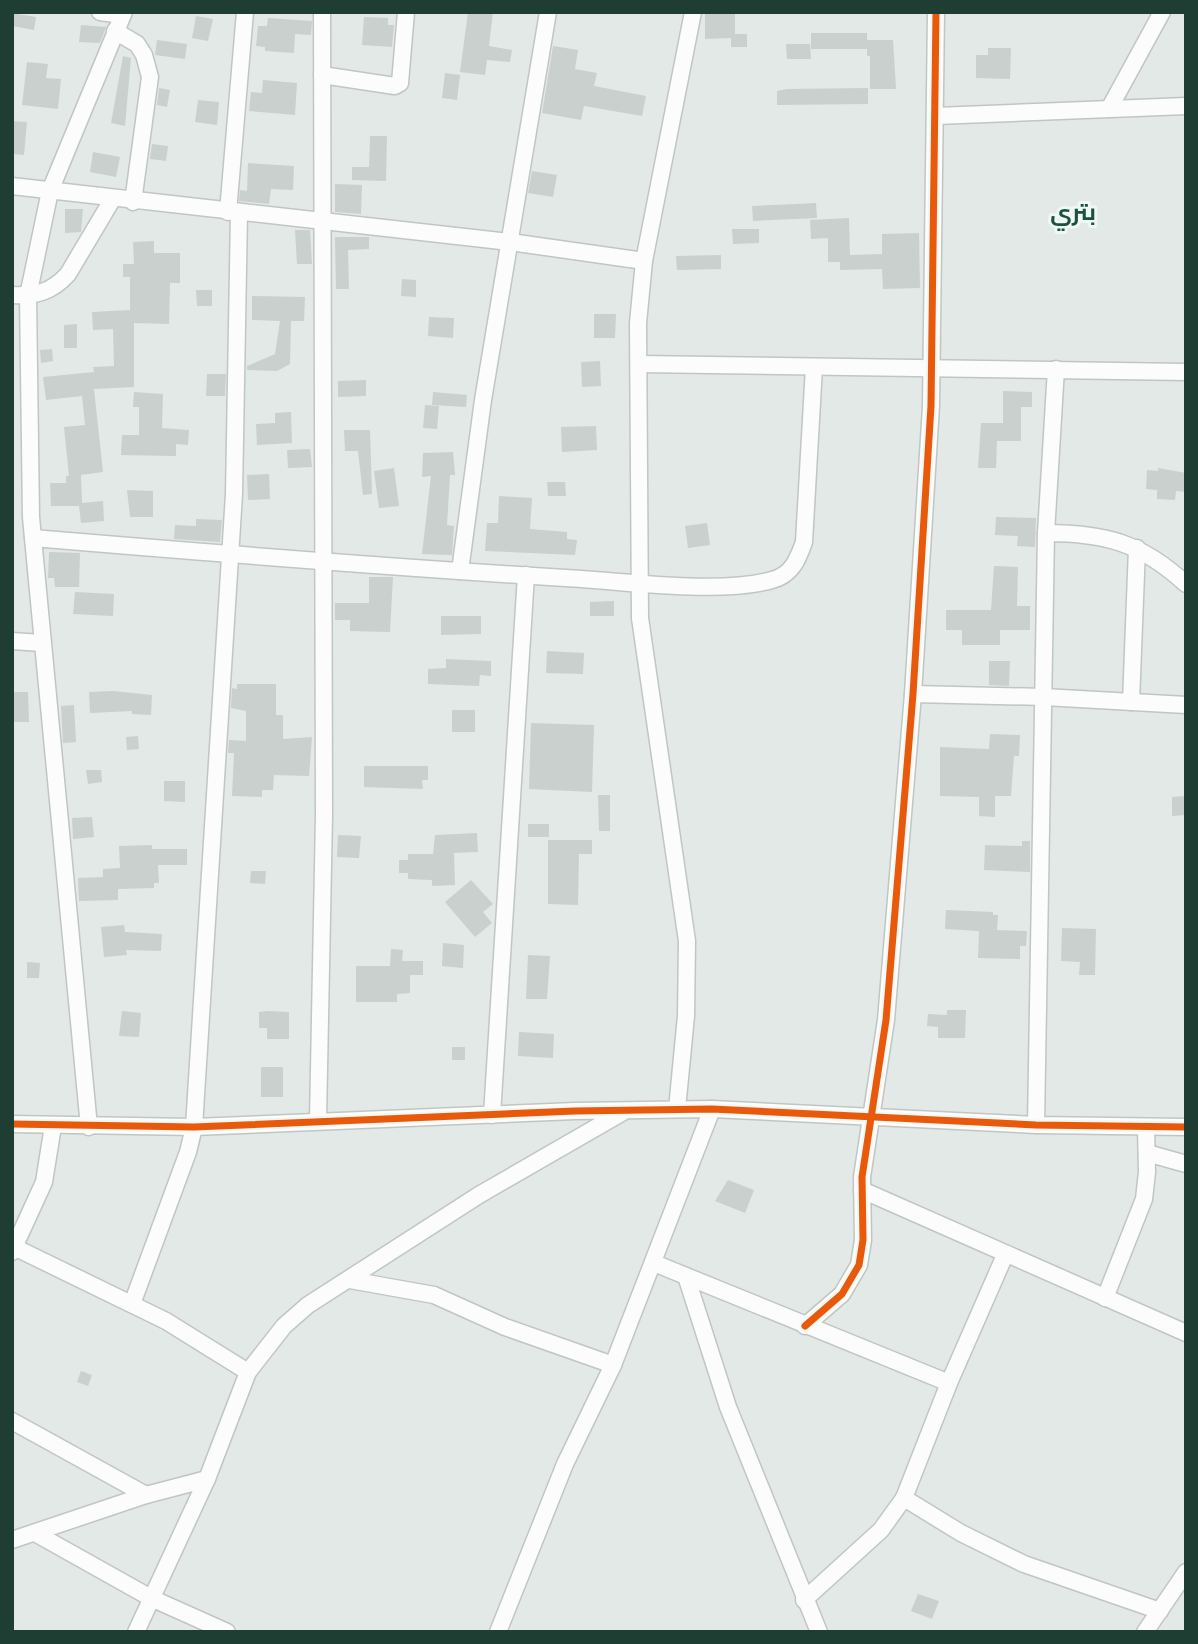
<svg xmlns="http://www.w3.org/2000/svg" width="1198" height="1644" viewBox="0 0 1198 1644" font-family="Mulish,Cairo,sans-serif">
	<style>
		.building { fill: #cad0cd }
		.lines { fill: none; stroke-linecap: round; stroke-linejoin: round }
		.minor-casing { stroke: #c0c6c3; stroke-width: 19 }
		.minor { stroke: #fbfcfb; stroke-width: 16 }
		.cycleway-casing { stroke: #f0f8f4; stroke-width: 11 }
		.cycleway { stroke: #e8590c; stroke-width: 7 }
		.labels { text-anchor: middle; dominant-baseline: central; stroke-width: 6; stroke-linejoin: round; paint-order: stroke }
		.quarter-label { font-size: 23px; font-weight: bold; fill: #1a5140; stroke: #f0f8f4 }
	</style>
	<rect width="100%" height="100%" fill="#e3e9e6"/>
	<g class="building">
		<path d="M468,12H493L489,46L512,50L510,62L487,60L485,75L460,72Z"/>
		<path d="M705,12H735V34H747V47H731V38L705,39Z"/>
		<path d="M12,13L36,17L34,30L12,26Z"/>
		<path d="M196,16L213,19L208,41L192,38Z"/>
		<path d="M364,17L388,18V25H394L392,47L362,45Z"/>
		<path d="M268,18L312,21L311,35L295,34L294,53L265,51V47L256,46L258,26H267Z"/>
		<path d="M81,25L106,27L100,43L79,42Z"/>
		<path d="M811,33H867V40H893L896,89H870V56H867V49H811Z"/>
		<path d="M157,40L187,44L185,59L155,55Z"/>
		<path d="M786,44H810L811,59H787Z"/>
		<path d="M553,46L578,50L575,69L597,73L594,86L646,96L642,116L584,106L581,120L542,113Z"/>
		<path d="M988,48H1011L1010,79L976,78V55H988Z"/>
		<path d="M123,56L131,58L125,126L111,123Z"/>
		<path d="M27,62L48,64L46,78L61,79L58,109L22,105Z"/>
		<path d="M445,73L460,75L457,100L442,98Z"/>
		<path d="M263,80L297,83L295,115L249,111L251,92L262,93Z"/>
		<path d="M159,88L170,90L167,107L157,105Z"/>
		<path d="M868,88V104L777,105V91L787,89Z"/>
		<path d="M198,100L219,102L217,125L195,122Z"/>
		<path d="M12,121L27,122L24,155L12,154Z"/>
		<path d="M370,136H387L386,181L352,180V167H369Z"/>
		<path d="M152,144L168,146L166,161L150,159Z"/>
		<path d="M93,152L120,157L116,177L90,172Z"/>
		<path d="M248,163L294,166L293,190L271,189L269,204L239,201L240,190L247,191Z"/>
		<path d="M532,171L557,175L553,197L528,193Z"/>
		<path d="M335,184L362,185L361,214L335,212Z"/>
		<path d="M816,203L817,218L753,221L752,206Z"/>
		<path d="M65,209H83L81,232L65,233Z"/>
		<path d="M849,218L850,255L882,254V234L919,233L920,288L883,289L882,269L840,270V262H828V238L811,239L810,220Z"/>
		<path d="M732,229H759V243L733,244Z"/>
		<path d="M295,230H310L312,264H297Z"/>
		<path d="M335,237H369V249L348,250L349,289H336Z"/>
		<path d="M154,241V253H180V283H170L169,324L134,323V387L94,389L103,472L81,475L82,503L103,501L104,521L81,523L79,506H51L50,483H66V476H69L64,427L85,425L82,396L46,400L43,377L94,372L93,367L114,366L113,329L93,330L92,312L130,310V277H123V264H134L133,242Z"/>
		<path d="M721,255V269L677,270L676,256Z"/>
		<path d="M402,279L416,280V297L401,296Z"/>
		<path d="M196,290H212V306H197Z"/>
		<path d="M252,296L305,297L304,321H291L290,364L277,371L247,370V366L275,354L280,321L252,320Z"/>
		<path d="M594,314H616L615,338H594Z"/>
		<path d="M429,317L454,318L453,338L428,336Z"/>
		<path d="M77,324V348H64V325Z"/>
		<path d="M52,349L53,361L41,363L40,350Z"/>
		<path d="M600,361L601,386L582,387L581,362Z"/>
		<path d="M207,374H226L225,396H206Z"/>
		<path d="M366,380V396L338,397V381Z"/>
		<path d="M1003,391L1032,392V407H1021V441H997L996,468H978L981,423H1003Z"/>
		<path d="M134,392L163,394L162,428L189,430L188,445L176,444V456L121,455L122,435H139V407H133Z"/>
		<path d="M433,392L467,395L466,407L432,405Z"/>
		<path d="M425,405L439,406L437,429L423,428Z"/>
		<path d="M291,412L292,443L257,445L256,424L275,423V413Z"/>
		<path d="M596,426L597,450L562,452L561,427Z"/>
		<path d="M344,430H370L372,494L363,495L358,451H345Z"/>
		<path d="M310,449L312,467L288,468L287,450Z"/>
		<path d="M453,452L455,475H450L447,525L454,526L452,555L422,554L431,476L422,477L423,453Z"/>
		<path d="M394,468L399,506L379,508L374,471Z"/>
		<path d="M1158,468L1186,473V492L1176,491L1175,500L1157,499V490L1146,489L1147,470L1158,471Z"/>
		<path d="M269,474L270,499L248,500L247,475Z"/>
		<path d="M547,482H565L566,496H548Z"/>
		<path d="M127,490L153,491V517H130Z"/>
		<path d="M499,496L532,498L530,529L567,532V539L577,540L575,555L485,551L487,523H498Z"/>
		<path d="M996,517L1036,518L1035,547L1017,546L1018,536L995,535Z"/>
		<path d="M196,519L222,520L220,542L174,539L175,525L196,526Z"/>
		<path d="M707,523L710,545L688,548L685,526Z"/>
		<path d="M49,552L80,553L79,587H55L54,578H48Z"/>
		<path d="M994,566L1018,567L1017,606H1030V630H1000V645H962V630H946V610H991Z"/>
		<path d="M369,577H393L390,632L350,631V620H335V603H369Z"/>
		<path d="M75,592L114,594L113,616L73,614Z"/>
		<path d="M614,601V616H590V602Z"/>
		<path d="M441,616H481V634L441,635Z"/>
		<path d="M547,651L584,653L583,674L546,673Z"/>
		<path d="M446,659L491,661V676L480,675L479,686L428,684V669L446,668Z"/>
		<path d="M989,661H1010L1009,686L989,685Z"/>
		<path d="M237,684H276V715H283V739L312,737L309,776L274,775L273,790H262V797L232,796L234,753H228L229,740L246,741V711L231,708L232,688L237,689Z"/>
		<path d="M113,691L152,695L151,715L132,714V711L90,713L89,692Z"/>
		<path d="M12,692H28L29,722H12Z"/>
		<path d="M74,705L76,742L63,743L61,706Z"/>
		<rect x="452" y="710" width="23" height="22"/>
		<path d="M531,723L594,725L592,792L529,789Z"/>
		<path d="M990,734L1020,735L1019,756H1014L1011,796H995V817L979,816V797L940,796V747L989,749Z"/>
		<path d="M138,736L139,749L127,750L126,737Z"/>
		<path d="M364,766H428V780H422L423,789L364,787Z"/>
		<path d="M86,770H101L102,782L88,784Z"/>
		<path d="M164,781H185V802L164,801Z"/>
		<path d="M598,795H610V831H599Z"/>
		<path d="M1186,796V815L1172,816V797Z"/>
		<path d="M92,817L94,837L73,839L72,818Z"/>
		<rect x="528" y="824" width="21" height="13"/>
		<path d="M477,833L478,852L454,853L455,885L432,886V880L408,879V873H399V860H408V854H433L435,835Z"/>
		<path d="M338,835L361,836L359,858L337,857Z"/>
		<path d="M548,840H592V854H579L578,905L548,904Z"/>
		<path d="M1022,841H1030V872L984,870L985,845L1022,846Z"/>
		<path d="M152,845V849H187V865H158L159,883H154V888L118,889V900L79,901L78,878L103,877V869L120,868L119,846Z"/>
		<path d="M251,871H266L265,884L250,883Z"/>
		<path d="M471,880L493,904L483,912L492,923L475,937L445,902Z"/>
		<path d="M946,910L993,912V915H998L997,930L1027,931L1026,946H1020V959L978,958L979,931L945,929Z"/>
		<path d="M124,925L125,932L162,934L161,951L126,950L127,955L104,957L101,927Z"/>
		<path d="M1062,928L1096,929L1095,975H1079L1080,962L1061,961Z"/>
		<path d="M443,943L464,945L463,968L442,966Z"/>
		<path d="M391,949L403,950L402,961H423V975H410V993L397,994V1002H356V966H390Z"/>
		<path d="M528,955L550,956L547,999H526Z"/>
		<path d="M27,962L40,963L39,978H27Z"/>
		<path d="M947,1010H966L965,1038H938V1027L927,1026L928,1014L947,1015Z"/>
		<path d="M122,1011L141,1013L139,1037L119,1036Z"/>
		<path d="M268,1011L289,1012V1039H267V1028H259V1012Z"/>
		<path d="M519,1032L554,1034L553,1058L518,1056Z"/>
		<rect x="452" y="1047" width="13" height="13"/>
		<rect x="261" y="1067" width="22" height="30"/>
		<path d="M728,1180L754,1190L745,1213L715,1201Z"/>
		<path d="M81,1371L92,1375L88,1386L77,1382Z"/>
		<path d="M918,1594L939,1601L932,1619L911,1611Z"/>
	</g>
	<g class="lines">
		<g class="minor-casing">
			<g id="minor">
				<path d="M100,12L122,15"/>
				<path d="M115,31L137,44L144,55L150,77L133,202"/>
				<path d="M322,75L395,86L400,83L406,12"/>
				<path d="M1109,109L1162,12"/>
				<path d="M936,116L1186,106"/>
				<path d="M12,186L510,242L644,261"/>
				<path d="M228,212L245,12"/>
				<path d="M12,295C36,296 52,292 68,274L112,200"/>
				<path d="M639,364L1186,372"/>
				<path d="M1046,533C1106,533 1141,543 1186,584"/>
				<path d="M33,538C211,553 389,567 566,578C624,581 719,595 772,580C792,575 798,559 804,542L814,367"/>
				<path d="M460,571L483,400L548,12"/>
				<path d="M12,641L42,643"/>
				<path d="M913,694L1044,697L1186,705"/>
				<path d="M1131,702L1137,548"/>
				<path d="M677,1109L686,1016L687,941L640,618L638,323L644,261L693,12"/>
				<path d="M492,1115L526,575"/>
				<path d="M318,1120L324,815L322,12"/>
				<path d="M12,1124L194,1127L575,1111L712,1109L1036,1125L1186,1127"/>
				<path d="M1036,1125L1046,533L1056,369"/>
				<path d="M89,1127L31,517L28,296L50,191L124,12"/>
				<path d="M1147,1153L1186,1164"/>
				<path d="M862,1190L1186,1333"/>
				<path d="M14,1247L166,1321L248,1372"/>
				<path d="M12,1252L44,1182L53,1126"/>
				<path d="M654,1263L949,1383"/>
				<path d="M686,1276L728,1407L819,1632"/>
				<path d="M350,1280L434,1295L505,1327L613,1365L712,1109"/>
				<path d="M1105,1298L1144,1199L1147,1172L1146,1128"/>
				<path d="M132,1304L188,1152L194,1127L234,494L239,213"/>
				<path d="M805,1326L842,1294L859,1265L863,1240L862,1177L886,1020L913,694L931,406L936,12"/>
				<path d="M12,1421L146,1495"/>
				<path d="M904,1498L961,1533L1024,1564L1160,1611"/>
				<path d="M35,1533L151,1598L227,1632"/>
				<path d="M12,1540L146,1495L207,1479"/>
				<path d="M804,1600L881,1530L904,1498L949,1383L1005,1255"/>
				<path d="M136,1632L207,1479L248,1372L284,1326L308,1305L479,1195L623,1112"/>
				<path d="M498,1632L565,1464L613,1365"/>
				<path d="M1145,1632L1186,1572"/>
			</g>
		</g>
		<use href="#minor" class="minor"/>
		<g class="cycleway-casing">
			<g id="cycleway">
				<path d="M12,1124L194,1127L575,1111L712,1109L1036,1125L1186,1127"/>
				<path d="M805,1326L842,1294L859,1265L863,1240L862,1177L886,1020L913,694L931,406L936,12"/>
			</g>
		</g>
		<use href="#cycleway" class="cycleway"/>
	</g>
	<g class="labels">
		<g class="quarter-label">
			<text x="1073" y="211">بتري</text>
		</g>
	</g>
	<rect width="1198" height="1644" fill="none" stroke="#1f3e33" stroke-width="28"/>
</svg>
